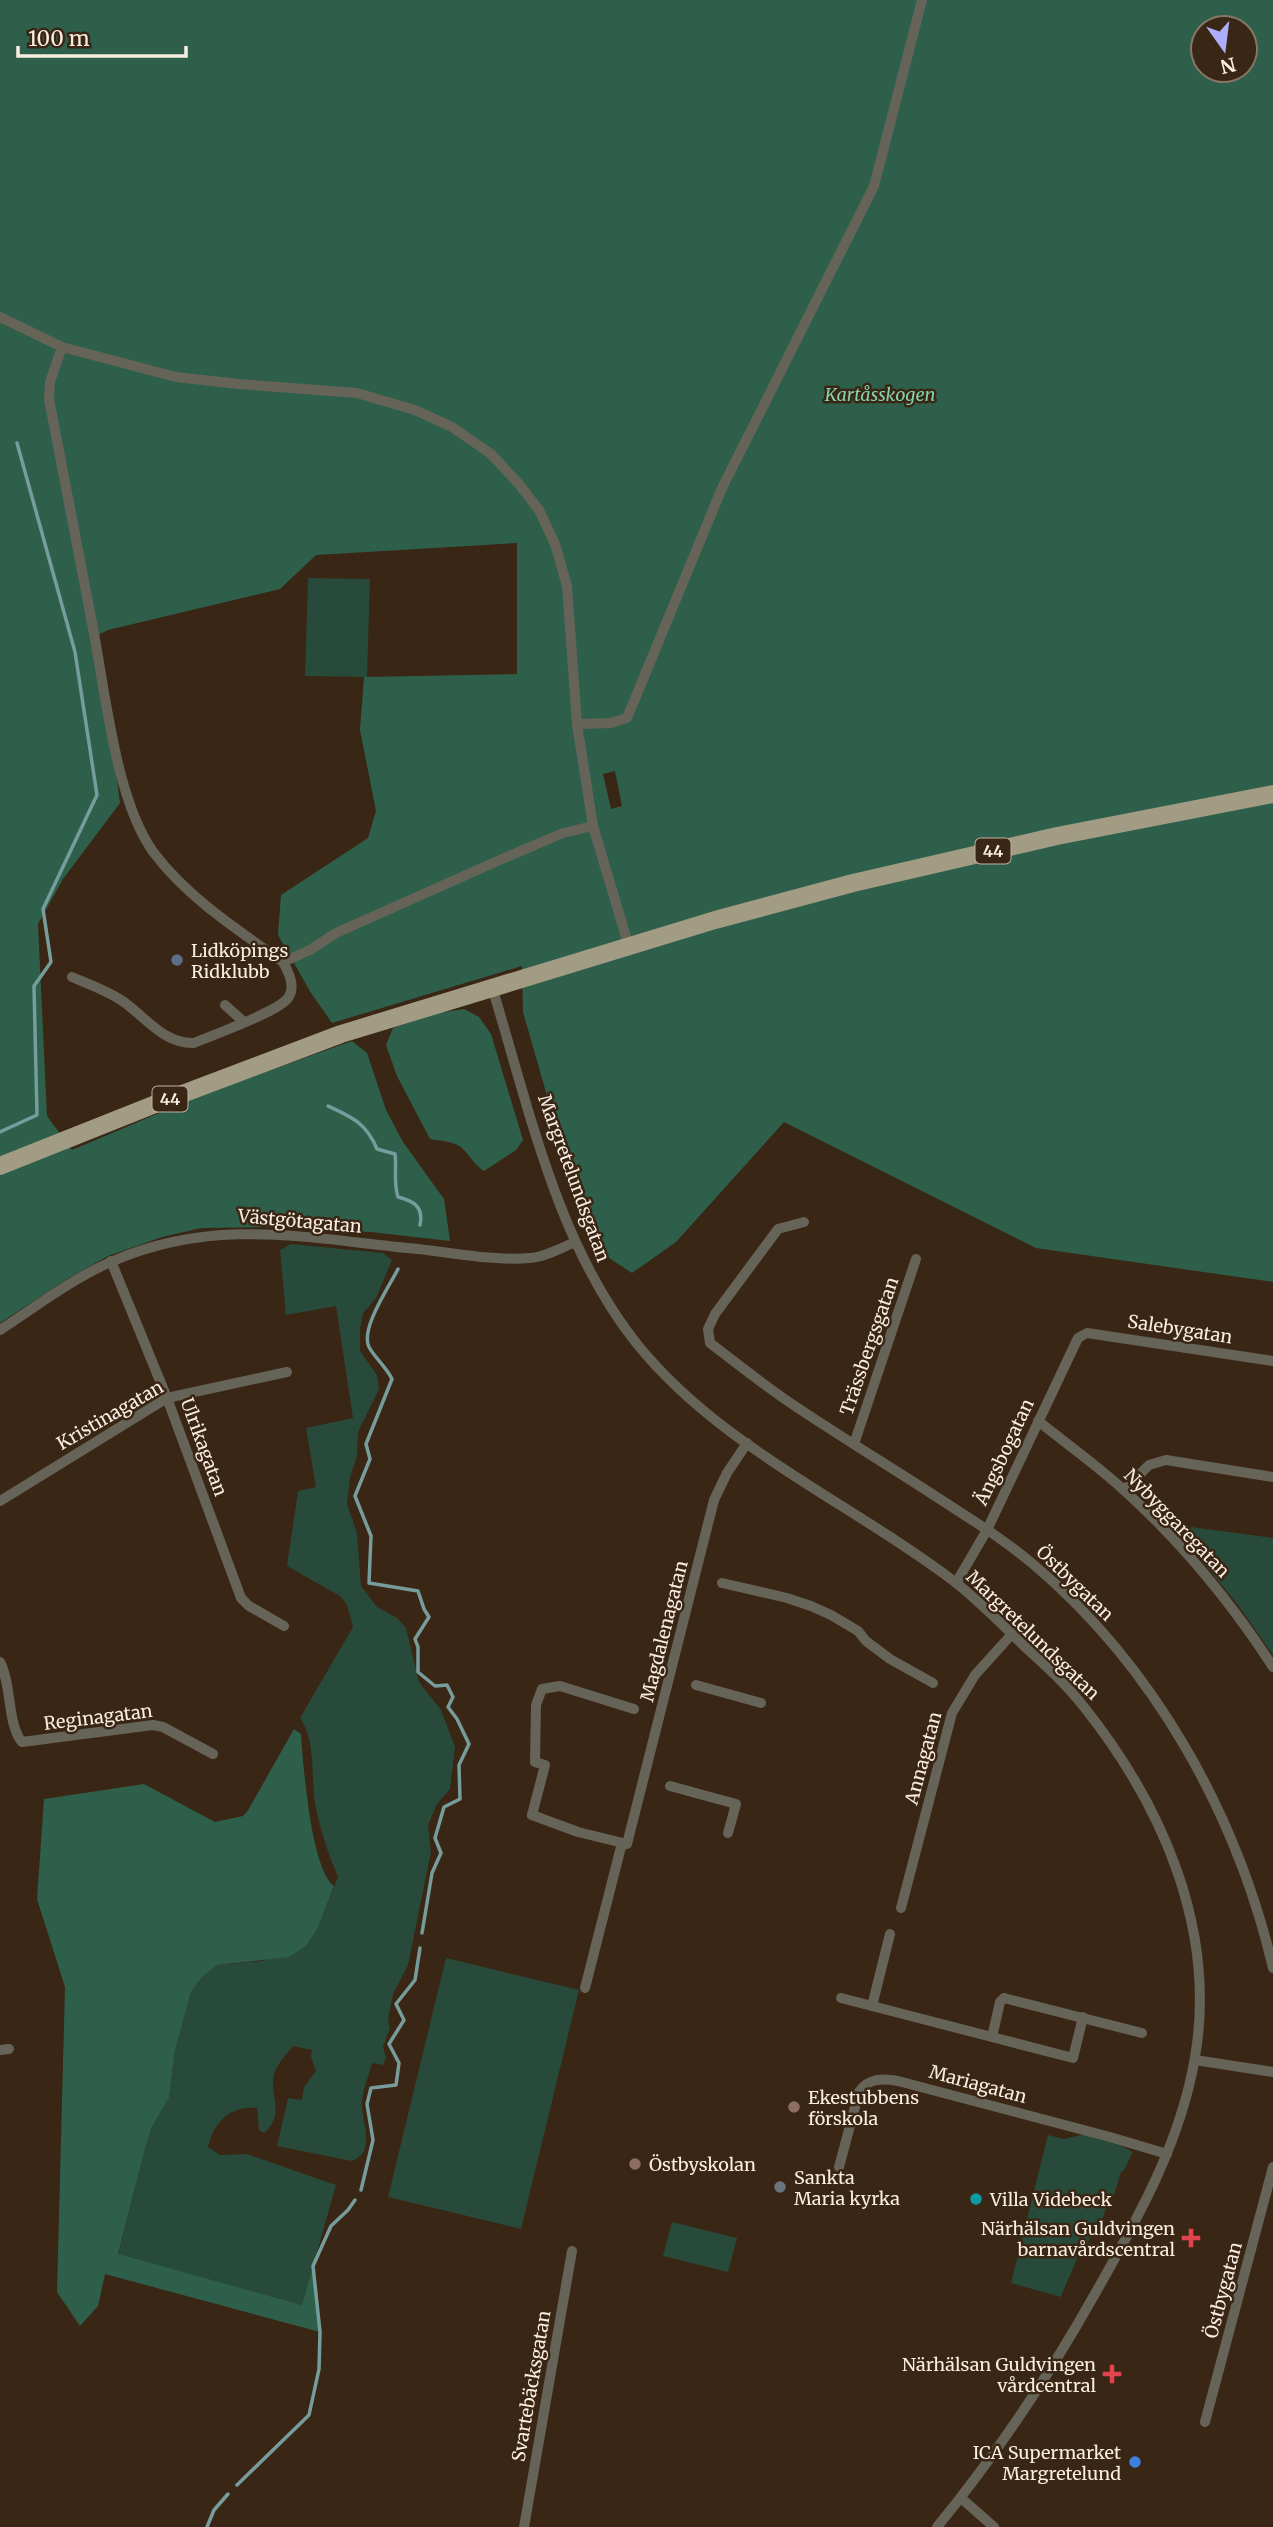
<svg xmlns="http://www.w3.org/2000/svg" width="1273" height="2527" viewBox="0 0 1273 2527" font-family="Merriweather,serif">
	<style>
		.green { fill: #284a3b }
		.forest { fill: #2e5f4b; fill-rule: evenodd }
		.lines { fill: none; stroke-linecap: round; stroke-linejoin: round }
		.stream { stroke: #769c9b; stroke-width: 3.5 }
		.minor { stroke: #666458; stroke-width: 10 }
		.primary { stroke: #a19c83; stroke-width: 18 }
		.service-dot { fill: #5c6f8a; stroke: #3a2614; stroke-width: 2.5 }
		.education-dot { fill: #8d6e63; stroke: #3a2614; stroke-width: 2.5 }
		.worship-dot { fill: #6b7280; stroke: #3a2614; stroke-width: 2.5 }
		.culture-dot { fill: #0f9aa8; stroke: #3a2614; stroke-width: 2.5 }
		.health-dot { fill: #e0444e; stroke: #3a2614; stroke-width: 2.5 }
		.shop-dot { fill: #3f7fe0; stroke: #3a2614; stroke-width: 2.5 }
		.labels { text-anchor: middle; dominant-baseline: central; stroke-width: 5; stroke-linejoin: round; paint-order: stroke }
		.shield { fill: #3a2614; stroke: #c0b1a4; stroke-width: 2 }
		.shield-label { font-size: 16px; font-weight: bold; fill: #faede1 }
		.park-label { font-size: 18px; font-style: italic; fill: #82d2af; stroke: #3a2614 }
		.poi-label { font-size: 18px; fill: #faede1; stroke: #3a2614; text-anchor: start }
		.street-label { font-size: 18px; fill: #faede1; stroke: #3a2614 }
	</style>
	<rect width="100%" height="100%" fill="#3a2614"/>
	<g class="green">
		<path d="M308,578L370,579L367,677L305,676Z"/>
		<path d="M291,1244L383,1253L392,1260L376,1298L363,1313L360,1328V1351L377,1375L379,1389L358,1432L357,1456L350,1477L347,1504L357,1533L361,1586L377,1607L397,1618L406,1628L419,1682L441,1710L455,1747L450,1789L437,1804L428,1825L431,1852L408,1965L393,1994L388,2019L390,2028L383,2047L386,2058L383,2065L372,2063C369,2075 363,2089 362,2101C360,2120 378,2151 352,2161L277,2146L288,2098L302,2100L304,2087L316,2071L311,2057L312,2050L293,2046C287,2054 277,2064 274,2074C269,2098 286,2113 264,2133L259,2130L257,2108C230,2105 214,2122 208,2147L220,2155L247,2154L336,2185L302,2305L118,2255L145,2149L152,2127L169,2098L175,2051L191,1992L202,1977L217,1965L262,1961L307,1945L318,1928L338,1877C328,1853 320,1829 315,1803C311,1776 316,1740 300,1718L353,1627L347,1605L340,1596L287,1566L298,1491L316,1487L306,1428L353,1418L336,1306L286,1315L280,1250Z"/>
		<path d="M1191,1527L1273,1538V1655L1238,1605L1192,1549L1188,1537Z"/>
		<path d="M446,1958L579,1990L521,2229L388,2197Z"/>
		<path d="M1086,2134L1110,2140L1133,2152L1124,2170L1121,2172L1114,2195L1109,2197L1103,2218C1089,2225 1090,2237 1087,2251L1078,2255C1073,2271 1066,2282 1061,2297L1011,2283L1048,2135L1064,2139Z"/>
		<path d="M672,2222L737,2238L728,2272L663,2256Z"/>
	</g>
	<g class="forest">
		<path d="M0,0H1273V1282L1036,1248L784,1122L676,1242L632,1273L606,1256L572,1183L523,1012L522,966L332,1023L311,993L278,935L281,895L368,838L376,811L360,730L364,677L517,674V543L316,555L280,589L108,630L98,635L120,803L63,879L38,924L47,1116L72,1150L204,1094L352,1041L367,1053L386,1110L403,1142L444,1199L450,1241L371,1232L265,1227L201,1228L162,1237L108,1256L67,1279L0,1323ZM1203,28H1245V70H1203ZM615,771L622,806L611,809L603,774Z"/>
		<path d="M464,1009L479,1017L491,1034L523,1140L516,1150L484,1171C474,1164 472,1159 464,1150C456,1141 441,1141 430,1139L397,1076L386,1045L393,1028L438,1013Z"/>
		<path d="M294,1729L301,1734C303,1764 311,1870 334,1886L318,1928L307,1945L289,1957L217,1965L202,1977L191,1992L175,2051L169,2098L152,2127L145,2149L118,2254L302,2305L313,2266L320,2332L105,2274L98,2306L80,2326L57,2292L65,1987L37,1899L44,1799L144,1784L215,1822L243,1816L247,1812Z"/>
	</g>
	<g class="lines">
		<g class="stream">
			<path d="M328,1106C352,1117 366,1123 377,1149L395,1154C397,1170 393,1182 398,1197C414,1201 424,1207 420,1225"/>
			<path d="M0,1132L37,1115L34,986L51,962L43,909L97,795L75,652L17,443"/>
			<path d="M398,1269C389,1287 360,1329 369,1347C375,1358 386,1367 392,1379L366,1444L370,1459L355,1496L371,1536L369,1583L418,1591L424,1609L429,1617L415,1639L418,1647V1672L435,1686L447,1685L453,1697L448,1707L457,1719L469,1744L459,1765L460,1799L444,1807L435,1838L441,1853L432,1873L422,1933"/>
			<path d="M361,2190L373,2140L367,2104L371,2088L396,2085L399,2063L389,2044L404,2020L396,2004L415,1980L420,1948"/>
			<path d="M237,2485L309,2415L319,2369L320,2332L313,2266L331,2226L348,2210L355,2200"/>
			<path d="M207,2527L214,2510L228,2494"/>
		</g>
		<g class="minor">
			<path d="M0,317L62,347L176,377L239,384L357,393L415,410L452,427L491,454L518,483L539,510L555,544L567,586L577,724L593,826L629,947"/>
			<path d="M62,347L50,382L49,399C63,474 78,548 92,623C105,688 115,800 154,853C188,898 238,930 283,962L310,950L336,933L502,859L563,833L593,826"/>
			<path d="M577,724L611,723L627,718L722,488L874,186L922,0"/>
			<path d="M72,977C88,984 106,990 121,1000C145,1016 163,1044 194,1043C213,1035 278,1012 288,998C296,987 289,973 283,962"/>
			<path d="M492,987C529,1108 557,1244 637,1344C721,1448 850,1502 955,1582C979,1601 1002,1624 1024,1646C1045,1665 1066,1684 1084,1707C1162,1805 1217,1929 1195,2057C1181,2142 1138,2218 1096,2292C1050,2374 997,2454 937,2527"/>
			<path d="M225,1005L244,1022"/>
			<path d="M804,1222L778,1229L715,1314L708,1329L710,1343C735,1362 760,1382 786,1400C833,1432 881,1461 929,1492C964,1515 1001,1537 1033,1564C1155,1667 1237,1815 1273,1968"/>
			<path d="M111,1261L167,1398L241,1598L249,1606L284,1626"/>
			<path d="M0,1330C37,1306 73,1278 113,1261C218,1216 310,1239 418,1249C455,1253 493,1261 530,1258C545,1257 561,1248 575,1242"/>
			<path d="M1038,1421C1067,1444 1098,1466 1125,1491C1182,1543 1231,1602 1273,1667"/>
			<path d="M854,1444L916,1259"/>
			<path d="M1124,1490L1149,1465L1166,1460L1273,1477"/>
			<path d="M0,1501L167,1398L287,1372"/>
			<path d="M722,1583L787,1598L811,1606L831,1615L858,1631L866,1641L890,1659L933,1683"/>
			<path d="M956,1583L987,1530L1078,1338L1087,1333L1273,1361"/>
			<path d="M0,1662C12,1685 7,1724 22,1742L153,1725L163,1727L213,1754"/>
			<path d="M696,1685L761,1703"/>
			<path d="M634,1709L560,1686L542,1689L536,1705L535,1762L545,1765L532,1815L578,1832L627,1844L714,1500L727,1473L747,1443"/>
			<path d="M670,1786L736,1804L728,1833"/>
			<path d="M901,1908L952,1713L975,1675L1012,1634"/>
			<path d="M890,1934L872,2006L992,2037"/>
			<path d="M585,1988L622,1843"/>
			<path d="M841,1998L872,2006"/>
			<path d="M1083,2017L1073,2058L992,2037L1000,2002L1004,1998L1142,2033"/>
			<path d="M0,2050L9,2049"/>
			<path d="M1195,2060L1273,2072"/>
			<path d="M839,2167L859,2092C868,2078 883,2078 898,2081L1110,2137L1167,2154"/>
			<path d="M1205,2422L1273,2167"/>
			<path d="M961,2498L994,2527"/>
			<path d="M524,2527L572,2251"/>
		</g>
		<path class="primary" d="M0,1166L153,1105L341,1034L715,920L853,883L1057,836L1273,794"/>
	</g>
	<circle class="service-dot" cx="177" cy="960" r="7"/>
	<g class="education-dot">
		<circle cx="794" cy="2107" r="7"/>
		<circle cx="635" cy="2164" r="7"/>
	</g>
	<circle class="worship-dot" cx="780" cy="2187" r="7"/>
	<circle class="culture-dot" cx="976" cy="2199" r="7"/>
	<g class="health-dot">
		<path d="M1187.5 2227.5h7v7h7v7h-7v7h-7v-7h-7v-7h7z"/>
		<path d="M1108.5 2363.5h7v7h7v7h-7v7h-7v-7h-7v-7h7z"/>
	</g>
	<circle class="shop-dot" cx="1135" cy="2462" r="7"/>
	<g class="labels">
		<g class="shield">
			<rect x="975.5" y="838.5" width="35" height="25" rx="5"/>
			<rect x="152.5" y="1086.5" width="35" height="25" rx="5"/>
		</g>
		<g class="shield-label">
			<text x="993" y="851">44</text>
			<text x="170" y="1099">44</text>
		</g>
		<g class="park-label">
			<text x="880" y="394">Kartåsskogen</text>
		</g>
		<g class="poi-label">
			<text x="191" y="950">Lidköpings<tspan x="191" dy="21">Ridklubb</tspan></text>
			<text x="808" y="2097">Ekestubbens<tspan x="808" dy="21">förskola</tspan></text>
			<text x="649" y="2164">Östbyskolan</text>
			<text x="794" y="2177">Sankta<tspan x="794" dy="21">Maria kyrka</tspan></text>
			<text x="990" y="2199">Villa Videbeck</text>
			<text x="1175" y="2228" text-anchor="end">Närhälsan Guldvingen<tspan x="1175" dy="21">barnavårdscentral</tspan></text>
			<text x="1096" y="2364" text-anchor="end">Närhälsan Guldvingen<tspan x="1096" dy="21">vårdcentral</tspan></text>
			<text x="1121" y="2452" text-anchor="end">ICA Supermarket<tspan x="1121" dy="21">Margretelund</tspan></text>
		</g>
		<g class="street-label">
			<text transform="translate(574 1178) rotate(70)">Margretelundsgatan</text>
			<text transform="translate(300 1221) rotate(5)">Västgötagatan</text>
			<text transform="translate(1180 1329) rotate(9)">Salebygatan</text>
			<text transform="translate(869 1346) rotate(-71)">Trässbergsgatan</text>
			<text transform="translate(110 1415) rotate(-30)">Kristinagatan</text>
			<text transform="translate(204 1447) rotate(70)">Ulrikagatan</text>
			<text transform="translate(1004 1452) rotate(-65)">Ängsbogatan</text>
			<text transform="translate(1177 1523) rotate(46)">Nybyggaregatan</text>
			<text transform="translate(1075 1583) rotate(44)">Östbygatan</text>
			<text transform="translate(664 1631) rotate(-76)">Magdalenagatan</text>
			<text transform="translate(1033 1635) rotate(44)">Margretelundsgatan</text>
			<text transform="translate(98 1717) rotate(-7)">Reginagatan</text>
			<text transform="translate(923 1758) rotate(-75)">Annagatan</text>
			<text transform="translate(978 2084) rotate(15)">Mariagatan</text>
			<text transform="translate(1223 2290) rotate(-75)">Östbygatan</text>
			<text transform="translate(531 2386) rotate(-80)">Svartebäcksgatan</text>
		</g>
	</g>
	<g transform="translate(1224 49) rotate(166)"><circle r="33" fill="#3a2614" stroke="#877666" stroke-width="2"/>
	<path d="M0-5L12 26L0 18L-12 26Z" fill="#aeaefb"/>
	<text y="-10" font-size="19" font-weight="bold" text-anchor="middle" fill="#faede1">N</text>
	</g>
	<path d="M18 46v10h168v-10" fill="none" stroke="#faede1" stroke-width="3.5"/>
	<text x="28" y="46" font-size="21" fill="#faede1" stroke="#3a2614" stroke-width="5" paint-order="stroke">100 m</text>
</svg>
